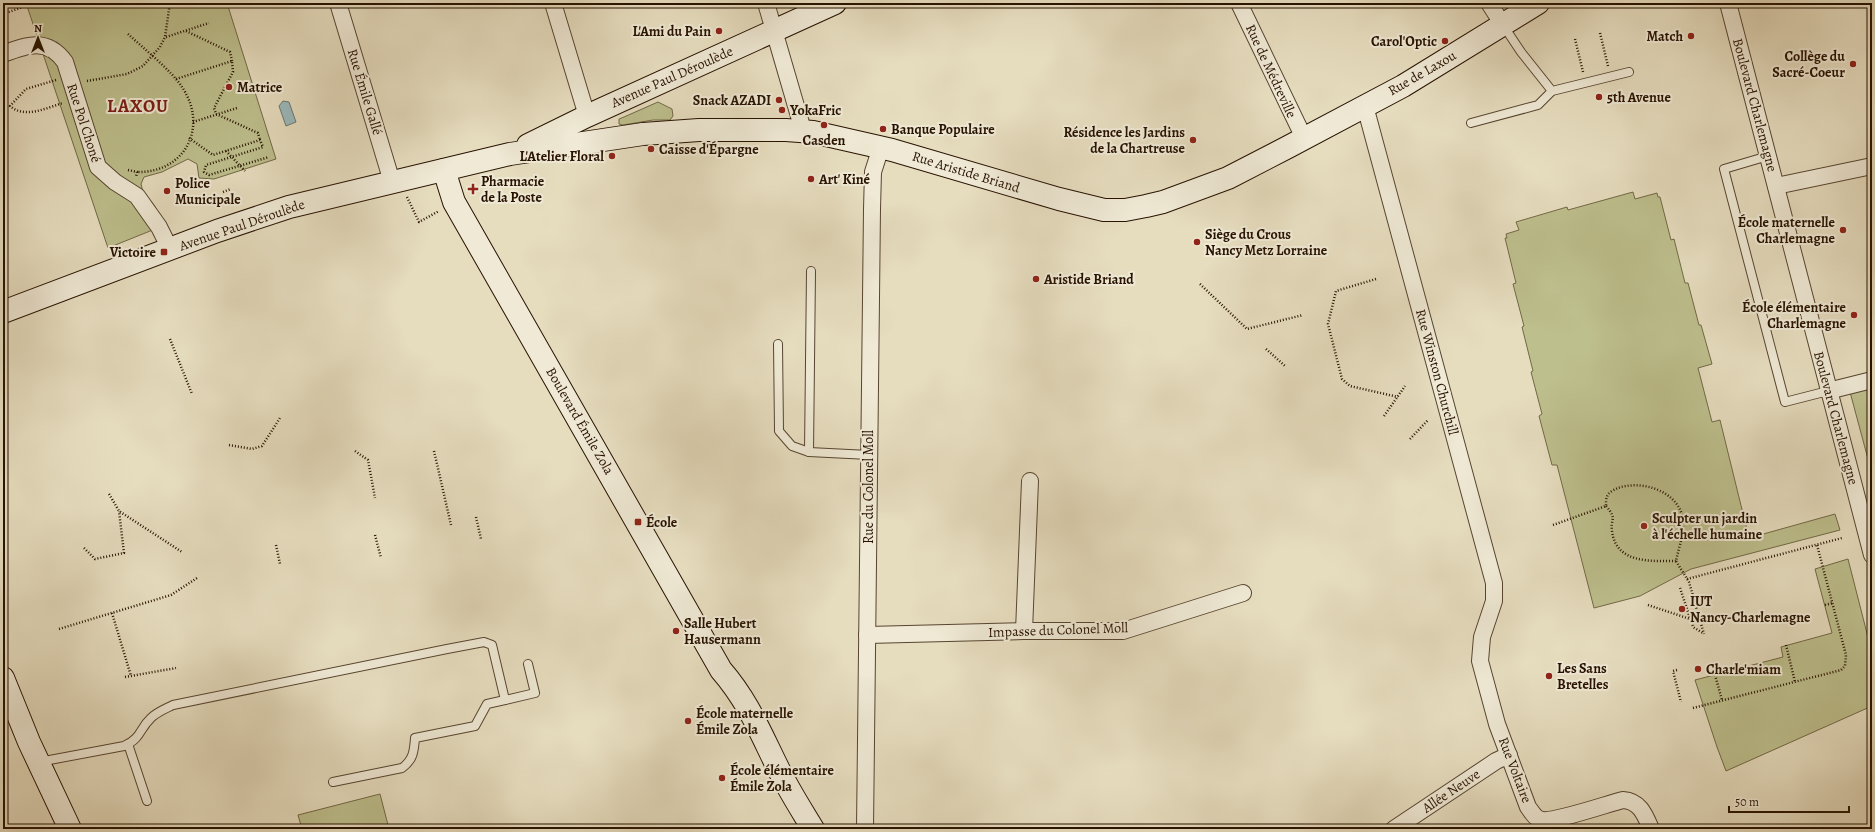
<svg xmlns="http://www.w3.org/2000/svg" width="1875" height="832" viewBox="0 0 1875 832" font-family="Alegreya,serif">
	<style>
		.green { fill: #bdbf8d; stroke: #726846 }
		.water { fill: #9ab9bc; stroke: #6c7671 }
		.lines { fill: none; stroke-linecap: round; stroke-linejoin: round }
		.lane-casing { stroke: #574530; stroke-width: 10 }
		.street-casing { stroke: #574530; stroke-width: 18 }
		.secondary-casing { stroke: #271200; stroke-width: 24 }
		.path { stroke: #271200; stroke-width: 2.5; stroke-dasharray: 1 2; stroke-linecap: butt }
		.lane { stroke: #efe9d5; stroke-width: 8 }
		.street { stroke: #efe9d5; stroke-width: 16 }
		.secondary { stroke: #efe9d5; stroke-width: 22 }
		.poi-dot { fill: #8f2418; stroke: #efe9d5; stroke-width: 1.5 }
		.labels { text-anchor: middle; dominant-baseline: central; stroke-width: 4; stroke-linejoin: round; paint-order: stroke }
		.poi-label { font-size: 14px; font-weight: bold; fill: #271200; stroke: #efe9d5; text-anchor: start }
		.street-label { font-size: 14px; fill: #271200; stroke: #efe9d5 }
		.district-label { font-size: 18px; font-weight: bold; letter-spacing: 1px; fill: #7a1f14; stroke: #efe9d5 }
	</style>
	<rect width="100%" height="100%" fill="#e6ddbf"/>
	<filter id="stains"><feTurbulence type="fractalNoise" baseFrequency=".005" numOctaves="4"/><feColorMatrix values="0 0 0 0 .2 0 0 0 0 .09 0 0 0 0 .02 0 0 0 .5 -.17"/></filter>
	<radialGradient id="worn" r=".72"><stop offset=".6" stop-color="#630" stop-opacity="0"/><stop offset="1" stop-color="#630" stop-opacity=".3"/></radialGradient>
	<g class="green">
		<path d="M26,3H227L276,159L214,179L199,178L197,164L188,159L162,172L144,177L141,184L143,192L154,205L165,225L108,248Z"/>
		<path d="M658,102L672,109L673,116L670,120H653L623,125L619,124V119L624,117Z"/>
		<path d="M1633,192L1635,199L1657,193L1658,197H1660L1671,240L1674,239L1685,283H1688L1699,325H1701L1712,364L1698,368L1712,422L1720,420L1749,538L1835,514L1840,530L1691,569L1640,596L1594,608L1557,465H1552L1539,416L1542,414L1531,372L1533,371L1522,327L1524,326L1513,284L1516,283L1505,238H1507L1506,234L1519,230L1516,222L1567,207L1568,210Z"/>
		<path d="M1872,387V474L1850,392Z"/>
		<path d="M1848,559L1872,653V706L1726,771L1717,747L1695,680L1783,657L1781,647L1832,633L1815,569Z"/>
		<path d="M380,794L389,829H302L298,815Z"/>
	</g>
	<path class="water" d="M283,101L289,102L296,122L286,126L279,106Z"/>
	<g class="lines">
		<g class="lane-casing">
			<g id="lane">
				<path d="M1503,25L1521,52L1552,91L1629,72"/>
				<path d="M1471,123L1538,105L1552,91"/>
				<path d="M1768,156L1724,169L1785,402L1828,391"/>
				<path d="M778,344L779,431L792,446L809,452L869,455"/>
				<path d="M809,452L811,271"/>
				<path d="M128,744L147,801"/>
				<path d="M39,762L124,746C142,738 139,729 151,718C157,712 165,709 173,705L447,649L484,642L492,645L505,700L535,693L528,664"/>
				<path d="M333,782L402,768C413,760 414,752 415,738L475,726L487,704L505,700"/>
			</g>
		</g>
		<g class="street-casing">
			<g id="street">
				<path d="M338,3L392,182"/>
				<path d="M553,3L587,116"/>
				<path d="M766,3L803,130"/>
				<path d="M1239,3L1304,138"/>
				<path d="M1489,3L1503,25"/>
				<path d="M1728,3L1872,555"/>
				<path d="M3,54C27,45 47,37 65,62L98,167L115,182L137,196L159,227L170,249"/>
				<path d="M1365,106L1494,583V601L1482,637L1480,661L1497,724L1528,807C1532,812 1535,819 1542,820C1555,822 1607,804 1623,800C1640,801 1645,815 1651,829"/>
				<path d="M1776,186L1872,166"/>
				<path d="M1828,391L1872,380"/>
				<path d="M1024,631L1030,481"/>
				<path d="M867,635L1024,631H1123L1243,593"/>
				<path d="M865,829L872,209L873,172L881,147"/>
				<path d="M1394,829L1496,761L1509,755"/>
			</g>
		</g>
		<g class="secondary-casing">
			<g id="secondary">
				<path d="M528,145L587,116L835,3"/>
				<path d="M444,170L454,202L721,670C748,701 760,732 778,768C788,789 801,809 813,829"/>
				<path d="M3,312L217,231L289,207L510,154L643,134L699,130H786L813,132L892,150L1059,199L1104,210H1125L1146,206L1163,202L1228,178L1288,147L1403,86L1538,3"/>
				<path d="M3,678L29,742L70,829"/>
			</g>
		</g>
		<g class="path">
			<path d="M34,3L44,4"/>
			<path d="M131,5L139,3"/>
			<path d="M3,14L34,3"/>
			<path d="M186,31L230,52L232,61"/>
			<path d="M1600,33L1608,66"/>
			<path d="M128,34C144,49 171,70 182,87C209,127 185,173 137,172"/>
			<path d="M166,37L209,23"/>
			<path d="M1575,39L1583,72"/>
			<path d="M176,79L232,61L233,72L214,108L216,114L258,133L260,140"/>
			<path d="M56,80L26,89L10,106C25,119 46,108 63,103"/>
			<path d="M87,81L127,74L143,66L160,47L165,37L170,3"/>
			<path d="M193,122L237,108"/>
			<path d="M189,138L213,155L260,140L263,147L206,165L204,172L209,175L269,157"/>
			<path d="M226,151L245,171"/>
			<path d="M128,170L137,172L136,177"/>
			<path d="M223,192L231,189"/>
			<path d="M407,197L419,222L439,211"/>
			<path d="M1376,279L1336,291L1328,324L1342,379L1350,386L1398,397"/>
			<path d="M1200,284L1247,329L1303,315"/>
			<path d="M170,339L192,394"/>
			<path d="M1266,349L1285,366"/>
			<path d="M1384,416L1405,386"/>
			<path d="M1410,439L1428,420"/>
			<path d="M229,445L252,449L262,446L280,418"/>
			<path d="M355,451L368,460L375,498"/>
			<path d="M434,451L451,525"/>
			<path d="M109,494L119,511L182,552"/>
			<path d="M1606,506C1618,520 1610,518 1612,531C1616,564 1651,561 1676,561"/>
			<path d="M476,517L481,539"/>
			<path d="M1553,525L1606,506C1606,503 1606,499 1607,497C1608,492 1614,490 1618,488C1641,480 1675,490 1682,515C1686,530 1679,546 1676,561L1689,582L1704,634"/>
			<path d="M375,535L381,558"/>
			<path d="M276,545L280,564"/>
			<path d="M84,548L95,559L124,553L119,511"/>
			<path d="M1687,579L1842,538"/>
			<path d="M1680,588L1693,627L1703,633"/>
			<path d="M1648,605L1690,619"/>
			<path d="M1825,605L1833,603"/>
			<path d="M112,613L131,676"/>
			<path d="M59,629L171,595L197,578"/>
			<path d="M1786,645L1795,682"/>
			<path d="M1677,670L1673,671L1681,702"/>
			<path d="M1715,675L1722,700"/>
			<path d="M125,677L176,668"/>
			<path d="M1693,708L1841,670L1845,666L1846,655L1817,545"/>
		</g>
		<use href="#lane" class="lane"/>
		<use href="#street" class="street"/>
		<use href="#secondary" class="secondary"/>
	</g>
	<g class="poi-dot">
		<circle cx="719" cy="31" r="4"/>
		<circle cx="1691" cy="36" r="4"/>
		<circle cx="1445" cy="41" r="4"/>
		<circle cx="1853" cy="64" r="4"/>
		<circle cx="229" cy="87" r="4"/>
		<circle cx="1599" cy="97" r="4"/>
		<circle cx="779" cy="100" r="4"/>
		<circle cx="782" cy="110" r="4"/>
		<circle cx="824" cy="125" r="4"/>
		<circle cx="883" cy="129" r="4"/>
		<circle cx="1193" cy="140" r="4"/>
		<circle cx="651" cy="149" r="4"/>
		<circle cx="612" cy="156" r="4"/>
		<circle cx="811" cy="179" r="4"/>
		<path d="M471 183h4v4h4v4h-4v4h-4v-4h-4v-4h4z"/>
		<circle cx="167" cy="191" r="4"/>
		<circle cx="1843" cy="230" r="4"/>
		<circle cx="1197" cy="242" r="4"/>
		<rect x="160" y="248" width="8" height="8" rx="2"/>
		<circle cx="1036" cy="279" r="4"/>
		<circle cx="1854" cy="315" r="4"/>
		<rect x="634" y="518" width="8" height="8" rx="2"/>
		<circle cx="1644" cy="526" r="4"/>
		<circle cx="1682" cy="609" r="4"/>
		<circle cx="676" cy="631" r="4"/>
		<circle cx="1698" cy="669" r="4"/>
		<circle cx="1549" cy="676" r="4"/>
		<circle cx="688" cy="721" r="4"/>
		<circle cx="722" cy="778" r="4"/>
	</g>
	<g class="labels">
		<g class="poi-label">
			<text x="711" y="31" text-anchor="end">L'Ami du Pain</text>
			<text x="1683" y="36" text-anchor="end">Match</text>
			<text x="1437" y="41" text-anchor="end">Carol'Optic</text>
			<text x="1845" y="56" text-anchor="end">Collège du<tspan x="1845" dy="16">Sacré-Coeur</tspan></text>
			<text x="237" y="87">Matrice</text>
			<text x="1607" y="97">5th Avenue</text>
			<text x="771" y="100" text-anchor="end">Snack AZADI</text>
			<text x="790" y="110">YokaFric</text>
			<text x="891" y="129">Banque Populaire</text>
			<text x="1185" y="132" text-anchor="end">Résidence les Jardins<tspan x="1185" dy="16">de la Chartreuse</tspan></text>
			<text x="824" y="140" text-anchor="middle">Casden</text>
			<text x="659" y="149">Caisse d'Épargne</text>
			<text x="604" y="156" text-anchor="end">L'Atelier Floral</text>
			<text x="819" y="179">Art' Kiné</text>
			<text x="481" y="181">Pharmacie<tspan x="481" dy="16">de la Poste</tspan></text>
			<text x="175" y="183">Police<tspan x="175" dy="16">Municipale</tspan></text>
			<text x="1835" y="222" text-anchor="end">École maternelle<tspan x="1835" dy="16">Charlemagne</tspan></text>
			<text x="1205" y="234">Siège du Crous<tspan x="1205" dy="16">Nancy Metz Lorraine</tspan></text>
			<text x="156" y="252" text-anchor="end">Victoire</text>
			<text x="1044" y="279">Aristide Briand</text>
			<text x="1846" y="307" text-anchor="end">École élémentaire<tspan x="1846" dy="16">Charlemagne</tspan></text>
			<text x="1652" y="518">Sculpter un jardin<tspan x="1652" dy="16">à l'échelle humaine</tspan></text>
			<text x="646" y="522">École</text>
			<text x="1690" y="601">IUT<tspan x="1690" dy="16">Nancy-Charlemagne</tspan></text>
			<text x="684" y="623">Salle Hubert<tspan x="684" dy="16">Hausermann</tspan></text>
			<text x="1557" y="668">Les Sans<tspan x="1557" dy="16">Bretelles</tspan></text>
			<text x="1706" y="669">Charle'miam</text>
			<text x="696" y="713">École maternelle<tspan x="696" dy="16">Émile Zola</tspan></text>
			<text x="730" y="770">École élémentaire<tspan x="730" dy="16">Émile Zola</tspan></text>
		</g>
		<g class="street-label">
			<text transform="translate(1271 71) rotate(65)">Rue de Médreville</text>
			<text transform="translate(1422 73) rotate(-30)">Rue de Laxou</text>
			<text transform="translate(672 77) rotate(-24)">Avenue Paul Déroulède</text>
			<text transform="translate(365 92) rotate(73)">Rue Émile Gallé</text>
			<text transform="translate(1755 105) rotate(75)">Boulevard Charlemagne</text>
			<text transform="translate(84 123) rotate(72)">Rue Pol Choné</text>
			<text transform="translate(966 172) rotate(17)">Rue Aristide Briand</text>
			<text transform="translate(242 225) rotate(-19)">Avenue Paul Déroulède</text>
			<text transform="translate(1437 372) rotate(75)">Rue Winston Churchill</text>
			<text transform="translate(1836 418) rotate(75)">Boulevard Charlemagne</text>
			<text transform="translate(580 421) rotate(60)">Boulevard Émile Zola</text>
			<text transform="translate(868 487) rotate(-90)">Rue du Colonel Moll</text>
			<text transform="translate(1058 630) rotate(-2)">Impasse du Colonel Moll</text>
			<text transform="translate(1515 770) rotate(69)">Rue Voltaire</text>
			<text transform="translate(1451 791) rotate(-34)">Allée Neuve</text>
		</g>
		<g class="district-label">
			<text x="138" y="106">LAXOU</text>
		</g>
	</g>
	<rect width="1875" height="832" fill="none" stroke="#e6ddbf" stroke-width="16"/>
	<rect x="4" y="4" width="1867" height="824" fill="none" stroke="#271200" stroke-width="2"/>
	<rect x="8" y="8" width="1859" height="816" fill="none" stroke="#271200"/>
	<g transform="translate(38 38)" stroke="#efe9d5" stroke-width="3" paint-order="stroke">
	<path d="M0-3L7 15L0 10L-7 15Z" fill="#271200"/>
	<text y="-6" font-size="11" font-weight="bold" text-anchor="middle" fill="#271200">N</text>
	</g>
	<path d="M1729 806v6h120v-6" fill="none" stroke="#271200" stroke-width="2"/>
	<text x="1735" y="806" font-size="12" fill="#271200" stroke="#efe9d5" stroke-width="3" paint-order="stroke">50 m</text>
	<rect width="100%" height="100%" filter="url(#stains)"/>
	<rect width="100%" height="100%" fill="url(#worn)"/>
</svg>
